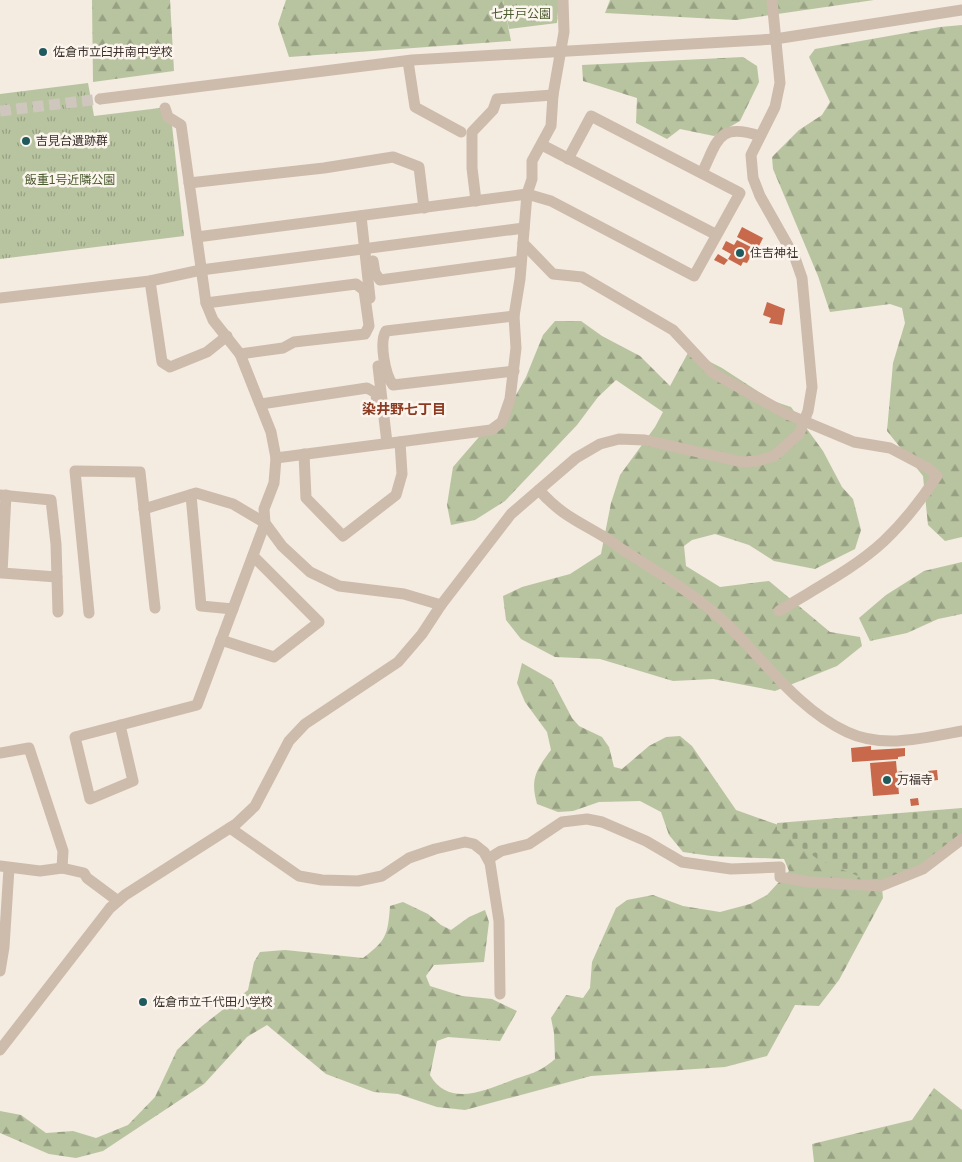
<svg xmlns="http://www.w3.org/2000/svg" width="962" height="1162" viewBox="0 0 962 1162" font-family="Arial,'Noto Sans JP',sans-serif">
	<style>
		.forest { fill: url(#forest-firs) }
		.cemetery { fill: url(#cemetery-stones) }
		.park { fill: url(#park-tufts) }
		.building { fill: #c8694b }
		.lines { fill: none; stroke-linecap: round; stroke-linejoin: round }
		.minor-tunnel { stroke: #cfc6bd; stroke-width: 11; stroke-dasharray: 11 5.5; stroke-linecap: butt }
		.minor { stroke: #cdbbac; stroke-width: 11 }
		.poi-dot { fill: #1f5a5e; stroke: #fbf5ee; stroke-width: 2 }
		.labels { text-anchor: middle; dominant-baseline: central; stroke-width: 5; stroke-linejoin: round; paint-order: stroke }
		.park-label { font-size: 12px; fill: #4a5a2e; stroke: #fbf5ee }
		.poi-label { font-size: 12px; fill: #3b302b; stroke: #fbf5ee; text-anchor: start }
		.neighbourhood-label { font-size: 14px; font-weight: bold; fill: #8c3b22; stroke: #fbf5ee }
	</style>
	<defs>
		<pattern id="forest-firs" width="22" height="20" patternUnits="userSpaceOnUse" patternTransform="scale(1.25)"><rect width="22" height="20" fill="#b8c4a0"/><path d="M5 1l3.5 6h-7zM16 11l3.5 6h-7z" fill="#97a083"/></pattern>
		<pattern id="cemetery-stones" width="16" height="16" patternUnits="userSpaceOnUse" patternTransform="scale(1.25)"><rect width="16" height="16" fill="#b8c4a0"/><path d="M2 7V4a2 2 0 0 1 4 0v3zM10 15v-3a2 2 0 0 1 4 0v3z" fill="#97a083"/></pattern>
		<pattern id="park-tufts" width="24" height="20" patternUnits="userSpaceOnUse" patternTransform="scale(1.25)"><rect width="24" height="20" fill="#b8c4a0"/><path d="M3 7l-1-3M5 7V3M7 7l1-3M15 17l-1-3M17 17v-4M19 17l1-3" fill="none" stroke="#97a083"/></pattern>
	</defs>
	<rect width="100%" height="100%" fill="#f4ebe1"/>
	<g class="forest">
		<path d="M92,0H170L174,71L93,82Z"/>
		<path d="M286,0H503L511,41L289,57L278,24Z"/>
		<path d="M610,0H874L736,20L605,13Z"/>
		<path d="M962,25V537L945,541L928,525L923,476L887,431L893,363L905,323L902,308L890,304L830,312L818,276L773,169L772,157L799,130L822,115L830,102L809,57L815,49L940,27Z"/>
		<path d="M743,57L757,66L759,82L740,121L714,136L680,129L667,139L636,123L637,98L583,81L582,65Z"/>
		<path d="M555,321H581L602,336L640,356L670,386L689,351L722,368L773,401L791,407L823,451L842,487L853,499L861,530L855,549L815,569L774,561L749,545L715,534L692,540L684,546L686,566L720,587L769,581L830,632L860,637L862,646L837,666L775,691L713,679L673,681L600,659L555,657L521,639L506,620L503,596L522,587L570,574L601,554L611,503L620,475L655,427L663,412L616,380L598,397L577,425L505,501L475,520L451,525L447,505L453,467L485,430L506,413L526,377L543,335Z"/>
		<path d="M962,562V614L938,619L907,633L870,641L859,618L886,595L924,571Z"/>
		<path d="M522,663L552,680L572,718L579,726L602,737L609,747L614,767L622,769L649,746L666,737L680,736L692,746L736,810L787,828L881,878L883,898L839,980L819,1006L795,1005L767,1056L725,1067L591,1076L465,1110L437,1107L398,1094L374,1092L326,1074L267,1025L247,1037L204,1084L103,1151L76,1158L49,1154L0,1133V1111L21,1115L46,1133L73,1131L96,1138L128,1125L155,1097L177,1050L202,1026L248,990L254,962L260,952L285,950L363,958C386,941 388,935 390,906L403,902L428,914L441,925L451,930L469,917L485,910L489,922L484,962L434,965L426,976L430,986L462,996L492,999L517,1011L500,1041L448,1037L437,1041L430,1075C448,1107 484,1091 510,1081C531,1073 537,1074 555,1059L554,1033L551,1018L566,995L583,998L590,988L592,962L616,908L627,900L653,895L683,906L720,912L750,904L767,895L789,871L784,859L711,856L683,852L669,835L661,812L640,801L599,802L573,811L558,812L537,804C530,779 536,770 551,750L547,732L525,702L517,683Z"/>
		<path d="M934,1088L962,1110V1162H814L812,1144L912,1120Z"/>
	</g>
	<path class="cemetery" d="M962,808V836L936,856L898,878L875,883L819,860L777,830V823Z"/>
	<g class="park">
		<path d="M503,0H559L557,23L509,29Z"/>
		<path d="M88,83L94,116L160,108L172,125L184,236L0,259V94Z"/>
	</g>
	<g class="building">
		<path d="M742,227L763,238L758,248L737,237Z"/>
		<path d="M737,240L751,247L749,252L752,254L747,263L743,262L741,266L728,259L731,254L722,249L726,241L734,245Z"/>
		<path d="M718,254L728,260L724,265L714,260Z"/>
		<path d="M767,302L785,309L782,325L769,323L771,318L763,315Z"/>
		<path d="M871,746V750L905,748V756L898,757V759L852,762L851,748Z"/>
		<path d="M896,761L897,772L902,771L903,784H898L899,794L873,796L870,763Z"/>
		<path d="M937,770L938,780L930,781L928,771Z"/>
		<path d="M918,798L919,805L911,806L910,799Z"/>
	</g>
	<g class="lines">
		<path class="minor-tunnel" d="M0,111L100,99"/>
		<g class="minor">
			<path d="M408,61L415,107L461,132"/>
			<path d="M100,99L412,60L775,39L962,10"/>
			<path d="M165,108L168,117L181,125L206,303L213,320L240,354L271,432L276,458L274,483L264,509L265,523L282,546L310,572L339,586L404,594L441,605"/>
			<path d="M542,145L715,234"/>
			<path d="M702,173C718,140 718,122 760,136"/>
			<path d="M189,183L324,168L393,157L419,167L424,208"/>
			<path d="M476,201L472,168V132L493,110L497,99L553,95"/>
			<path d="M361,216L370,298"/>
			<path d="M197,237L527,194L551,201L694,276L740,193L591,116L568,159"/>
			<path d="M523,243L553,274L582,277L673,330L713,373L787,414L854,442L890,448L928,468L937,476C922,499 904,522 884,541C854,569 814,589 779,611"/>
			<path d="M373,261L375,273L380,280L521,261"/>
			<path d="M150,281L162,362L170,367L207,352L227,336"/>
			<path d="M0,298L150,281L201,270L524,228"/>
			<path d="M206,303L356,284L364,290L369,326L365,334L294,342L283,348L240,354"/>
			<path d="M378,366L387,443"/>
			<path d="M514,371L393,385C385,375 379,342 386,331L514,316"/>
			<path d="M261,404L367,388L376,393L377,406"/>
			<path d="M304,454L306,498L343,536L396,495L402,474L400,442"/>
			<path d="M276,458L491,430L502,422L510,399L516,348L514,316L520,279L527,194L532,179V161L551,126L553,95L564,32L563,0"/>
			<path d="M539,490C561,515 578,521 606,538C614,542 620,549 628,553C654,570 681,586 706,606C755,644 789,705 847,732C883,749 924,738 962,731"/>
			<path d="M0,495L51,500L56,544L58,612"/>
			<path d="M6,495L2,573L57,577"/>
			<path d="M191,495L201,606L233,609"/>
			<path d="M89,613L75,471L140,472L155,608"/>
			<path d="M221,640L274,657L319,622L253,556"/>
			<path d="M120,725L133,781L90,799L75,737L197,705L265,523L233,504L196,493L144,509"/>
			<path d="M0,753L29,748L63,851L62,868"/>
			<path d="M230,828L299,876L322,880L358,881L382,876L409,858L435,849L465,842L474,844L484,852L490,863L499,921L500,994"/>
			<path d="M488,859L501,851L529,844L562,822L587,819L602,822L646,841L682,862L731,869L780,867V877L809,882L881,886L923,869L962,839"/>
			<path d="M0,866L40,871L62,868L84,873L87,878L118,901"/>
			<path d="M0,971L4,947L9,868"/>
			<path d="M0,1050L110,908L125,895L236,824L255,806L289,741L305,724L398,662L422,634L441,605L511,514L576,458L600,444L619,439L645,440L742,462L757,461L774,456L799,434L808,411L812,387L802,278L795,258L760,196L753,178L751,155L775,107L780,83L772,0"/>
		</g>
	</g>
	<g class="poi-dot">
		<circle cx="43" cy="52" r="5"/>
		<circle cx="26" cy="141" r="5"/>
		<circle cx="740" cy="253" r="5"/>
		<circle cx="887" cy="780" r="5"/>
		<circle cx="143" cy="1002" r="5"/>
	</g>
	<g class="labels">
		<g class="park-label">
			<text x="521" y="14">七井戸公園</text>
			<text x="70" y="180">飯重1号近隣公園</text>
		</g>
		<g class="poi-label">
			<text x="53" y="52">佐倉市立臼井南中学校</text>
			<text x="36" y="141">吉見台遺跡群</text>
			<text x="750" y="253">住吉神社</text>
			<text x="897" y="780">万福寺</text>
			<text x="153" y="1002">佐倉市立千代田小学校</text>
		</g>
		<g class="neighbourhood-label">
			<text x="404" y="409">染井野七丁目</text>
		</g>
	</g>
</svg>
